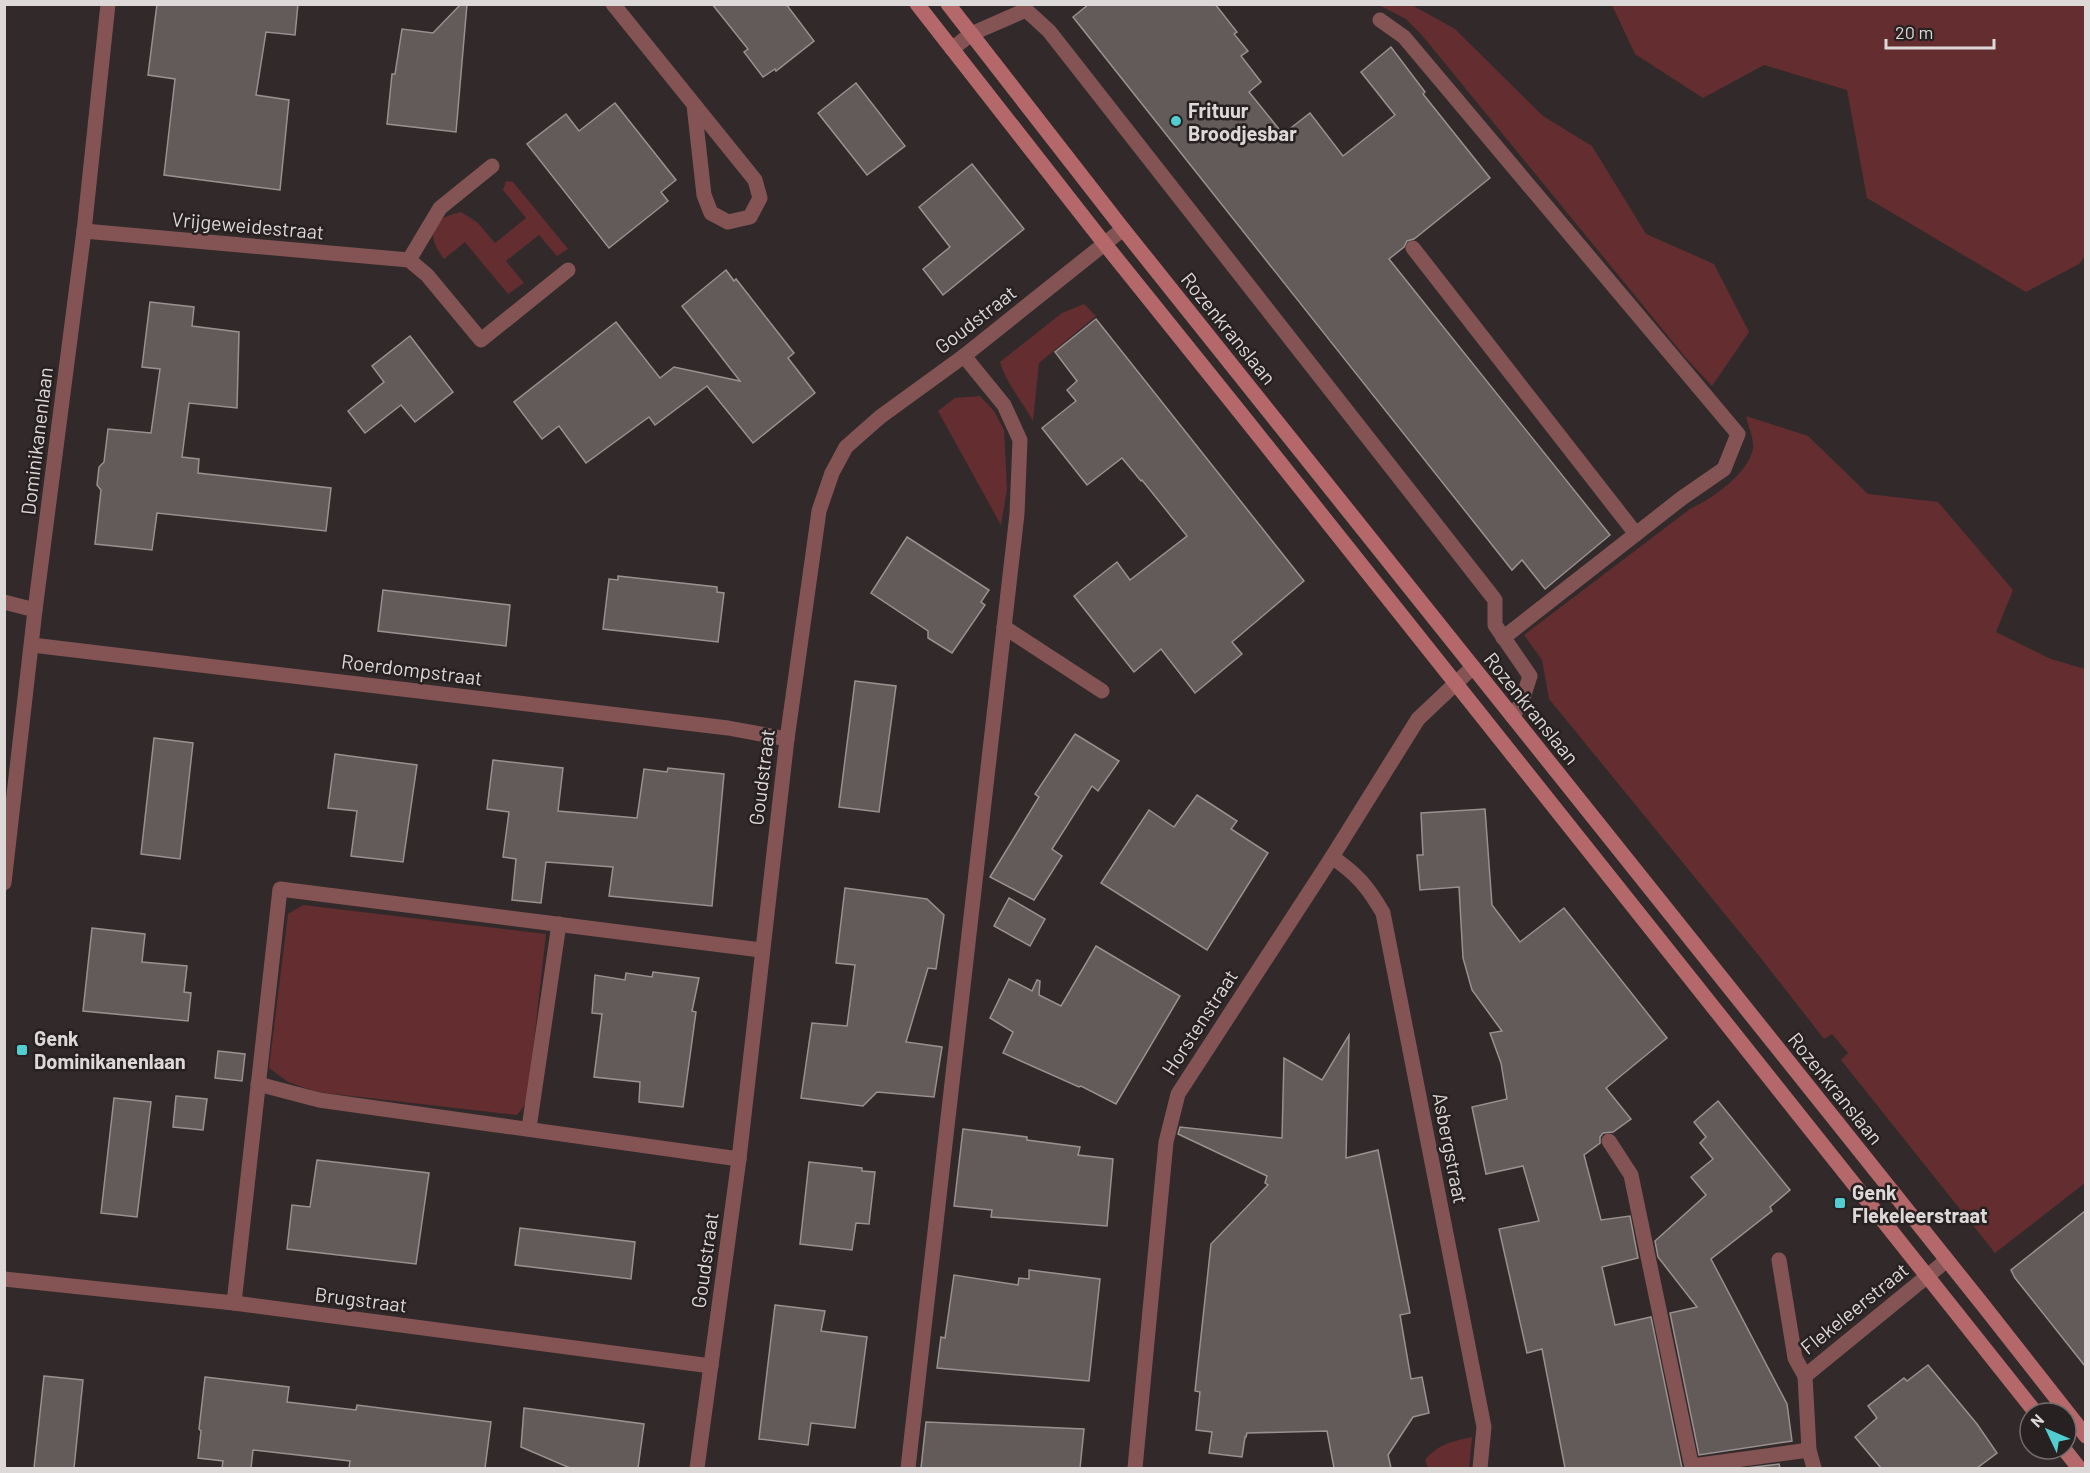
<svg xmlns="http://www.w3.org/2000/svg" width="2090" height="1473" viewBox="0 0 2090 1473" font-family="Barlow,sans-serif">
	<style>
		.green { fill: #642d30 }
		.building { fill: #635a5a; stroke: #99908f; stroke-width: 1.5 }
		.lines { fill: none; stroke-linecap: round; stroke-linejoin: round }
		.lane { stroke: #845454; stroke-width: 15 }
		.street { stroke: #845454; stroke-width: 15 }
		.secondary { stroke: #b5686a; stroke-width: 15 }
		.poi-dot { fill: #52cdd0; stroke: #282121; stroke-width: 2 }
		.labels { text-anchor: middle; dominant-baseline: central; stroke-width: 5; stroke-linejoin: round; paint-order: stroke }
		.poi-label { font-size: 20px; font-weight: bold; fill: #ded9d9; stroke: #282121; text-anchor: start }
		.street-label { font-size: 20px; fill: #ded9d9; stroke: #282121 }
	</style>
	<rect width="100%" height="100%" fill="#322a2a"/>
	<g class="green">
		<path d="M1379,5H1412L1455,29L1543,116L1592,146L1646,234L1714,264L1749,332L1712,386L1686,358L1421,34L1406,19Z"/>
		<path d="M1612,5H2085V256L2079,264L2026,292L1867,198L1847,90L1764,65L1703,98L1635,54Z"/>
		<path d="M506,181L513,182L568,249L557,256L539,235L506,261L524,283L508,294L465,242L444,259C426,235 429,219 461,212L477,222L495,243L526,218L503,190Z"/>
		<path d="M1084,304L1096,316L1039,363L1033,421C1022,401 1006,383 1000,362L1062,313Z"/>
		<path d="M980,396L994,411L1004,430L1007,489L1001,525L938,411L955,398Z"/>
		<path d="M1746,416L1808,436L1868,494L1938,502L2013,590L1996,632L2051,659L2085,669V1183L1995,1253L1841,1060L1848,1053L1832,1034L1824,1039L1760,957L1549,699L1542,660L1524,635L1690,509C1711,499 1749,474 1753,448C1754,439 1748,425 1746,416Z"/>
		<path d="M303,905L546,934L527,1102L517,1115L317,1092L288,1082L269,1068L288,914Z"/>
		<path d="M1472,1437L1469,1468H1428L1425,1460C1440,1443 1451,1442 1472,1437Z"/>
	</g>
	<g class="building">
		<path d="M157,4H298L295,35L266,32L256,95L289,100L280,190L164,175L175,79L148,75Z"/>
		<path d="M461,4H467L456,132L387,124L392,74H395L402,29L433,33Z"/>
		<path d="M712,4H786L814,41L776,71L775,69L763,77L744,52L748,49Z"/>
		<path d="M1089,4H1215L1237,32L1234,34L1248,51L1241,56L1261,82L1249,92L1283,134L1310,113L1343,156L1395,115L1361,72L1391,47L1425,92L1423,94L1490,178L1414,239L1407,241L1404,247L1389,259L1610,535L1545,589L1522,560L1512,570L1073,17Z"/>
		<path d="M856,83L905,146L867,175L818,113Z"/>
		<path d="M615,103L676,180L661,192L668,201L609,248L527,144L566,114L579,131Z"/>
		<path d="M972,164L1024,229L943,295L923,269L950,247L919,207Z"/>
		<path d="M726,270L734,281L736,279L794,353L788,358L815,393L753,443L707,386L655,425L649,417L586,463L559,426L542,439L514,402L616,322L660,378L674,367L740,381L682,306Z"/>
		<path d="M150,302L194,307L192,326L239,332L237,408L189,403L182,457L199,459L198,473L331,488L326,531L157,513L152,550L95,544L101,490L97,485L99,467L104,462L108,429L151,433L160,369L142,367Z"/>
		<path d="M1096,319L1304,581L1232,642L1242,654L1195,693L1161,649L1134,672L1074,596L1117,562L1130,580L1187,536L1142,480L1141,481L1122,458L1087,485L1042,428L1076,401L1067,390L1077,381L1055,352Z"/>
		<path d="M410,336L453,392L415,422L401,405L365,433L348,411L384,382L372,366Z"/>
		<path d="M907,537L989,590L981,602L985,605L952,653L928,638V631L871,593Z"/>
		<path d="M618,576L717,587V592L724,593L718,642L603,629L609,579L618,580Z"/>
		<path d="M383,590L510,605L506,646L378,631Z"/>
		<path d="M855,681L896,686L879,812L839,807Z"/>
		<path d="M1075,734L1119,761L1098,791L1092,786L1052,849L1062,856L1034,900L990,877L1039,797L1035,794Z"/>
		<path d="M154,738L193,743L180,859L141,854Z"/>
		<path d="M335,754L417,765L403,862L351,856L357,811L328,808Z"/>
		<path d="M493,760L563,768L558,811L637,818L644,769L667,772L668,768L724,774L712,906L609,896L613,867L546,862L541,903L512,900L516,859L503,857L509,812L487,809Z"/>
		<path d="M1197,795L1237,821L1231,829L1268,853L1207,950L1101,883L1149,810L1174,827Z"/>
		<path d="M1485,809L1492,905L1520,942L1564,908L1667,1038L1606,1088L1631,1119L1613,1132L1603,1133L1600,1137V1143L1584,1155L1601,1220L1630,1216L1638,1258L1602,1267L1615,1325L1651,1317L1682,1468H1565L1542,1349L1527,1353L1499,1229L1539,1221L1523,1166L1486,1174L1472,1107L1507,1099L1501,1063L1490,1033L1502,1031L1472,990L1463,958L1459,887L1420,890L1417,855H1423L1421,813Z"/>
		<path d="M845,888L927,899L944,915L936,969L928,968L906,1042L942,1047L934,1097L877,1092L863,1106L801,1098L812,1023L847,1026L855,965L836,963Z"/>
		<path d="M1009,898L1045,919L1030,946L994,926Z"/>
		<path d="M92,928L145,934L142,962L187,966L184,992L191,993L188,1021L83,1011Z"/>
		<path d="M1096,946L1180,996L1116,1104L1081,1086L1079,1087L1003,1053L1013,1032L990,1018L1009,979L1032,991L1037,980L1040,981L1039,995L1061,1006Z"/>
		<path d="M653,972L699,978L692,1011L696,1012L683,1107L639,1102L640,1082L594,1077L602,1014L592,1013L595,975L625,980L626,973L652,977Z"/>
		<path d="M1349,1035L1346,1158L1378,1150L1410,1313L1400,1315L1411,1379L1422,1377L1429,1413L1413,1417L1388,1455L1391,1468H1334L1327,1431L1247,1433L1246,1437H1245L1242,1457L1209,1453L1212,1432L1196,1430L1200,1392L1195,1391L1211,1244L1268,1185L1265,1183L1267,1176L1178,1134L1180,1127L1282,1138L1284,1058L1322,1080Z"/>
		<path d="M218,1051L245,1054L242,1081L215,1078Z"/>
		<path d="M176,1096L207,1099L203,1130L173,1127Z"/>
		<path d="M114,1098L151,1102L137,1217L101,1213Z"/>
		<path d="M1718,1101L1790,1190L1770,1207L1772,1211L1711,1259L1787,1404L1792,1441L1699,1455L1670,1313L1697,1307L1658,1257L1655,1241L1706,1195L1691,1177L1713,1159L1700,1143L1706,1137L1694,1122Z"/>
		<path d="M963,1129L1027,1137V1140L1080,1147L1078,1155L1113,1159L1107,1226L991,1217L992,1210L954,1206Z"/>
		<path d="M317,1160L429,1173L416,1264L287,1249L292,1205L310,1207Z"/>
		<path d="M809,1162L862,1168V1171L875,1172L869,1224L856,1223L852,1250L800,1244Z"/>
		<path d="M2085,1211V1366L2015,1278L2011,1270Z"/>
		<path d="M520,1228L635,1242L631,1279L515,1265Z"/>
		<path d="M1029,1270L1100,1279L1089,1381L937,1368L941,1337L945,1338L954,1275L1018,1285L1019,1278L1029,1279Z"/>
		<path d="M775,1305L825,1311L821,1331L867,1337L855,1428L811,1423L808,1445L759,1439Z"/>
		<path d="M1928,1365L1977,1424L1997,1453L1977,1468H1881L1855,1437L1877,1418L1868,1406L1904,1378L1907,1381Z"/>
		<path d="M44,1376L83,1380L74,1468H34Z"/>
		<path d="M205,1377L289,1387L287,1402L356,1410L357,1405L491,1422L485,1468H349L350,1461L253,1450L251,1468H222L223,1461L198,1458L201,1431L199,1429Z"/>
		<path d="M524,1408L644,1424L638,1468H570L521,1447Z"/>
		<path d="M926,1422L1084,1429L1080,1468H921Z"/>
		<path d="M1779,1464L1780,1468H1746Z"/>
	</g>
	<g class="lines">
		<g class="lane">
			<path d="M613,4L755,180L760,198L750,217L728,222L711,213L704,195L694,105"/>
			<path d="M1380,20L1404,37L1738,434L1724,469L1682,498L1503,638"/>
			<path d="M952,49L971,34L1026,10L1049,31L1492,596L1495,600V625L1530,676L1521,704L1512,716"/>
			<path d="M1413,248L1636,534"/>
			<path d="M1004,627L1102,691"/>
			<path d="M258,1084L319,1100L739,1159"/>
			<path d="M529,1128L559,924"/>
			<path d="M1609,1141L1631,1175L1692,1468"/>
			<path d="M234,1303L280,889L761,950"/>
			<path d="M1692,1466L1809,1450"/>
			<path d="M908,1468L1017,514L1020,440L1004,405L964,356"/>
		</g>
		<g class="street">
			<path d="M84,231L409,260L427,275L481,340L568,270"/>
			<path d="M409,260L440,208L492,166"/>
			<path d="M4,602L35,610"/>
			<path d="M32,645L728,728L787,739"/>
			<path d="M1332,857C1357,874 1368,887 1383,913L1484,1427L1480,1468"/>
			<path d="M4,883L35,610L84,231L108,4"/>
			<path d="M1779,1260L1795,1358L1805,1376"/>
			<path d="M4,1279L234,1303L711,1366"/>
			<path d="M697,1468L739,1159L787,739L819,511L832,473L846,447L880,417L964,356L1123,229"/>
			<path d="M1135,1468L1166,1142L1178,1094L1332,857L1418,719L1473,667"/>
			<path d="M1814,1468L1809,1450L1805,1376L1947,1260"/>
		</g>
		<g class="secondary">
			<path d="M917,4L1104,243L1247,421L2036,1413"/>
			<path d="M948,4L1123,229L1983,1305L2086,1436"/>
			<path d="M2064,1449L2079,1468"/>
		</g>
	</g>
	<g class="poi-dot">
		<circle cx="1176" cy="121" r="6"/>
		<rect x="16" y="1044" width="12" height="12" rx="3"/>
		<rect x="1834" y="1197" width="12" height="12" rx="3"/>
	</g>
	<g class="labels">
		<g class="poi-label">
			<text x="1188" y="110">Frituur<tspan x="1188" dy="23">Broodjesbar</tspan></text>
			<text x="34" y="1038">Genk<tspan x="34" dy="23">Dominikanenlaan</tspan></text>
			<text x="1852" y="1192">Genk<tspan x="1852" dy="23">Flekeleerstraat</tspan></text>
		</g>
		<g class="street-label">
			<text transform="translate(248 225) rotate(5)">Vrijgeweidestraat</text>
			<text transform="translate(975 319) rotate(-38)">Goudstraat</text>
			<text transform="translate(1229 328) rotate(51)">Rozenkranslaan</text>
			<text transform="translate(36 441) rotate(-83)">Dominikanenlaan</text>
			<text transform="translate(412 669) rotate(7)">Roerdompstraat</text>
			<text transform="translate(1532 708) rotate(51)">Rozenkranslaan</text>
			<text transform="translate(761 777) rotate(-83)">Goudstraat</text>
			<text transform="translate(1199 1022) rotate(-57)">Horstenstraat</text>
			<text transform="translate(1836 1088) rotate(51)">Rozenkranslaan</text>
			<text transform="translate(1451 1148) rotate(79)">Asbergstraat</text>
			<text transform="translate(704 1260) rotate(-82)">Goudstraat</text>
			<text transform="translate(361 1299) rotate(7)">Brugstraat</text>
			<text transform="translate(1854 1308) rotate(-39)">Flekeleerstraat</text>
		</g>
	</g>
	<rect width="2090" height="1473" fill="none" stroke="#ded9d9" stroke-width="12"/>
	<g transform="translate(2048 1431) rotate(314)"><circle r="28" fill="#282121" stroke="#716b6b" stroke-width="1.5"/>
	<path d="M0-4.5L10 22L0 15L-10 22Z" fill="#52cdd0"/>
	<text y="-9" font-size="16" font-weight="bold" text-anchor="middle" fill="#ded9d9">N</text>
	</g>
	<path d="M1886 39v9h108v-9" fill="none" stroke="#ded9d9" stroke-width="3"/>
	<text x="1895" y="39" font-size="18" fill="#ded9d9" stroke="#282121" stroke-width="4.5" paint-order="stroke">20 m</text>
</svg>
